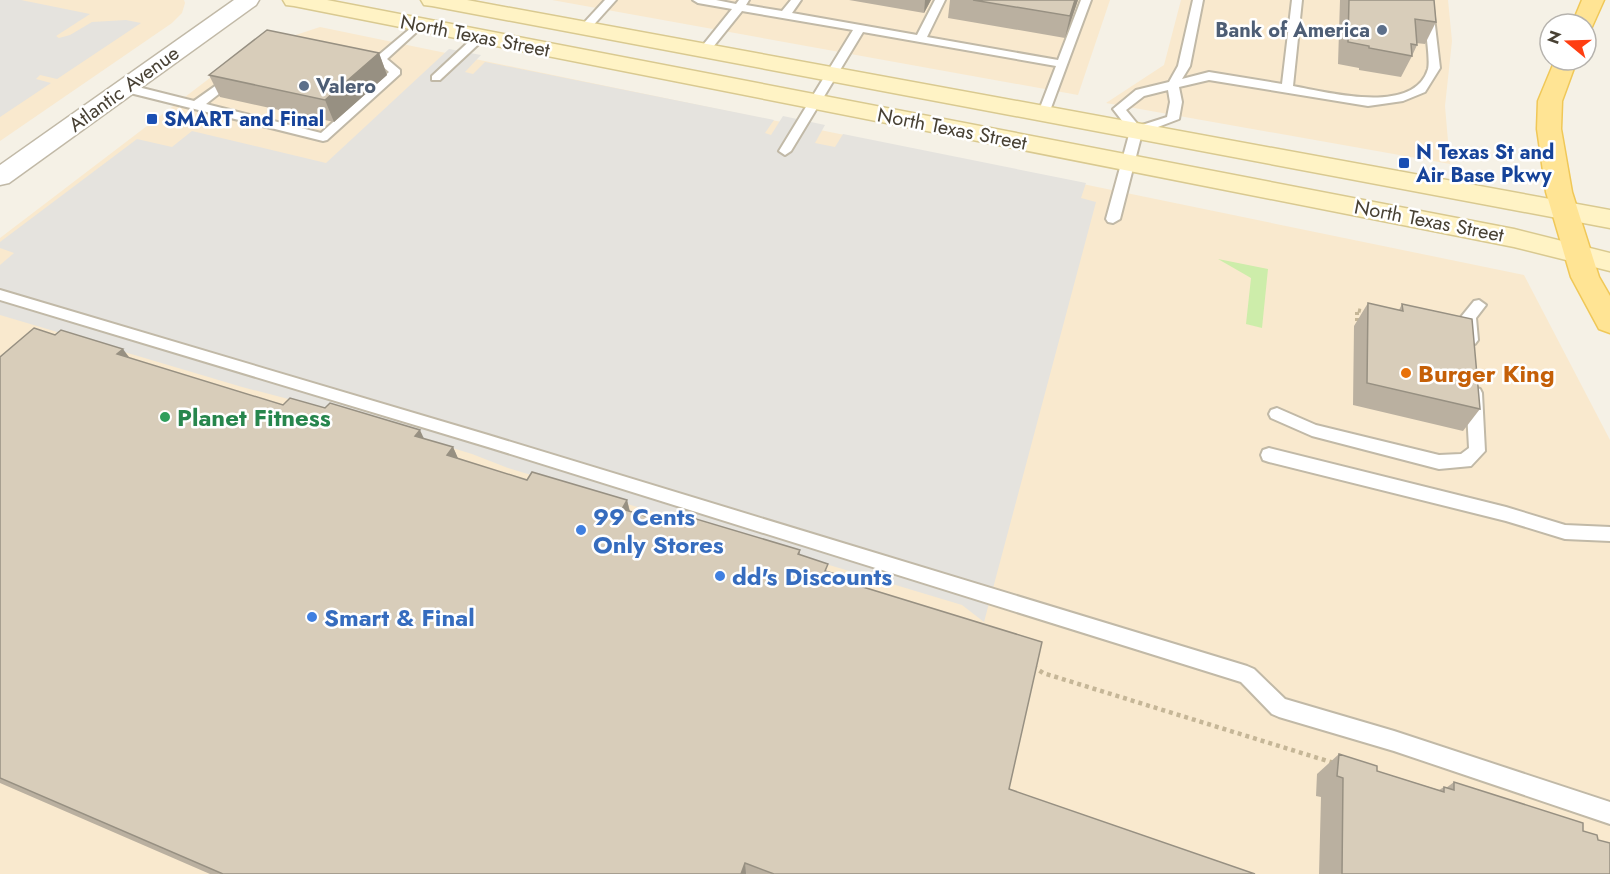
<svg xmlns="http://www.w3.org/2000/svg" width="1610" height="874" viewBox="0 0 1610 874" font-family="Jost,sans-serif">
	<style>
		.commercial { fill: #f9e9ce }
		.green { fill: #cdedaa }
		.parking { fill: #e5e3de }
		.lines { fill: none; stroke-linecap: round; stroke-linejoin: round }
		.service-casing { stroke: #c1b9a7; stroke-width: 4 }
		.tertiary-casing { stroke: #c1b9a7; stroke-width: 3 }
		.secondary-casing { stroke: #d9c990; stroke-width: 3 }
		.primary-casing { stroke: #f0c858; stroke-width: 3 }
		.path-far1 { stroke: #c5b697; stroke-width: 4; stroke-dasharray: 3 3; stroke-linecap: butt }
		.path { stroke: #c5b697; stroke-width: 4.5; stroke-dasharray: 4 4; stroke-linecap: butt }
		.service { fill: #fff; fill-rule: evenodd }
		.tertiary { fill: #fff; fill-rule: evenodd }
		.secondary { fill: #fff3c5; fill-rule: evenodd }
		.primary { fill: #ffe494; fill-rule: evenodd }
		.wall { fill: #bab0a0 }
		.shaded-wall { fill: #979082 }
		.building { fill: #d8cdba; stroke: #979082; stroke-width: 1.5 }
		.service-dot { fill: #5c6f8a; stroke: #fff; stroke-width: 2 }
		.transit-dot { fill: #1a4fb4; stroke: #fff; stroke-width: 2 }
		.food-dot { fill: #e8710a; stroke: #fff; stroke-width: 2 }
		.leisure-dot { fill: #2e9e5b; stroke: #fff; stroke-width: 2 }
		.shop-dot { fill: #3f7fe0; stroke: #fff; stroke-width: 2 }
		.labels { text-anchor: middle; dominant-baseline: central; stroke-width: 5; stroke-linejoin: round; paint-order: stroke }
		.far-service-label { font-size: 20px; font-weight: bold; fill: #4e5e75; stroke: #fff; text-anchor: end }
		.far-street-label { font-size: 20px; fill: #484134; stroke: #fff }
		.far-transit-label { font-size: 20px; font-weight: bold; fill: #164399; stroke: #fff; text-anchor: start }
		.food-label { font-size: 24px; font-weight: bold; fill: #c56008; stroke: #fff; text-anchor: start }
		.leisure-label { font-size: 24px; font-weight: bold; fill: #27864d; stroke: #fff; text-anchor: start }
		.shop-label { font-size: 24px; font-weight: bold; fill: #366cbe; stroke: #fff; text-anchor: start }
	</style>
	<rect width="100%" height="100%" fill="#f5f1e6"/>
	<g class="commercial">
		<path d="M0,0H184L185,3L182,13L172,23L0,141Z"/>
		<path d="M552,0H1110L1078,95Z"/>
		<path d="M1181,0H1448L1452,41L1445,106L1450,164L1106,103L1164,65Z"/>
		<path d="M320,27L1524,275L1610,440V874H0V238L244,52Z"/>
	</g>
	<path class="green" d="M1218,259L1268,269L1262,328L1246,324L1251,278Z"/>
	<g class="parking">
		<path d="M0,0H21L90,14L56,36L59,38L70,35L92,22L126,20L141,23L57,79L40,75L36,79L51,83L0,117Z"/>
		<path d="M449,49L481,55L465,72L473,74L485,62L774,120L765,133L771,135L783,116L825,125L815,143L835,147L843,134L1086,183L1081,198L1096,202L984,622L962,605L508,468L472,454L315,406L242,387L0,315V265L14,253L0,248V242L137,139L172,147L192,131L326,163Z"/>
	</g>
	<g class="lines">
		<g class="service-casing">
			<g id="service">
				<path d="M605,0H616L589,30H581V26Z"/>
				<path d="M693,0H716L736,4L739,0H749L746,5L782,11L791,0H801L792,13L917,35L935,0H945L927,37L1058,60L1081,0H1091L1048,116H1040L1038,113L1056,66L863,32L791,151L785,155L779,151L853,30L742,11L709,52L705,53L699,50L732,9L698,3Z"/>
				<path d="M1193,0H1203L1190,66L1182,79L1209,72L1282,84L1292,0H1302L1293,86C1327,92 1414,116 1428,69C1431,58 1423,14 1422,0H1432L1440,68L1425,92L1403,101L1368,106L1209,80L1179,87L1182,102L1179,119L1142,133L1120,219L1113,223L1108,222L1106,219L1130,131L1113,109L1136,90L1169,82L1178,66ZM1168,90L1170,102L1167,117L1139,126L1126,110L1144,96Z"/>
				<path d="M418,22L422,23V27L387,59L400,70V74L327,140L323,141L122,91L120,88L126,84L194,101L235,72L239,74V78L206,104L321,133L389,72L374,59Z"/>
				<path d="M480,34L484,35V39L440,80H432V76L476,35Z"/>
				<path d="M0,290L488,435L1247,666L1254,669L1285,699L1394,731L1610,802V824L1394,751L1279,717L1272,714L1241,682L488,447L0,300Z"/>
				<path d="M1479,300L1486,305L1476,318L1478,340L1475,344H1465L1461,317L1474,301Z"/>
				<path d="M1474,387L1480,389L1482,393L1485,451L1471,466L1439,469L1312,436L1271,418L1269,414L1271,410L1277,408L1316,425L1439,455L1461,454L1469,448L1466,393L1468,389Z"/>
				<path d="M1269,448L1506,507L1565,525L1610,527V541L1565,539L1506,521L1269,462L1263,460L1261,455L1263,450Z"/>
			</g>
		</g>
		<g class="tertiary-casing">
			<path id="tertiary" d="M234,0H259L256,5L9,183L0,185V165Z"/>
		</g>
		<g class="secondary-casing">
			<g id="secondary">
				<path d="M283,0H327L1514,229L1610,253V271L1514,247L294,6L286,5Z"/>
				<path d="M421,0H467L1610,210V228L432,6L424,5Z"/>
			</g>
		</g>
		<g class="primary-casing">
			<g id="primary">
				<path d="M1582,0H1604L1591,29L1586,30V24H1572Z"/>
				<path d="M1555,60H1577L1562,101L1561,129L1572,192L1599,277L1610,296V333L1599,329L1571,277L1546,192L1537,129L1538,101Z"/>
			</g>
		</g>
		<path class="path-far1" d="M1357,327V310L1366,312"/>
		<path class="path" d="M1033,666L1043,673L1334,763"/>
		<use href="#service" class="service"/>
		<use href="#tertiary" class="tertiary"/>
		<use href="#secondary" class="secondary"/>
		<use href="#primary" class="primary"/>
	</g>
	<g class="wall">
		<path d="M849,0H931L924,13Z"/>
		<path d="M950,0H1078L1065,38L948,18Z"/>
		<path d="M1340,0H1434L1436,22L1425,44L1416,43L1417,45L1412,56L1401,77L1359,70V68L1338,64Z"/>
		<path d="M379,53L387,75L334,122L220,97L209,75Z"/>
		<path d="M1368,303L1399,310L1402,304L1480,409L1463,431L1353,405L1354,326Z"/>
		<path d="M55,335L283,405L424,439L453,447L458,459L527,480L627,500L630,511L659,520L690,522L800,550V555L827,572L851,583L1009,789L1255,874H210L0,783V357Z"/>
		<path d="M1339,754L1377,771L1439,790L1444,787L1446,788L1454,782L1583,831L1598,840L1610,874H1319L1321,797L1316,796L1317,774Z"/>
	</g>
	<g class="shaded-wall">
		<path d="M925,0H931L924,13Z"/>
		<path d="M1075,0H1078L1065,38L1070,16Z"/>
		<path d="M379,53L387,75L334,122L325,100Z"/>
		<path d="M123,349L143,376L117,354Z"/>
		<path d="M420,430L432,456L415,436Z"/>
		<path d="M453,447L465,474L447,455Z"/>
		<path d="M627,500L633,526L622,509Z"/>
		<path d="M745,863L746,874H741Z"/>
	</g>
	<g class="building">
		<path d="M973,0H1075L1070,16Z"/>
		<path d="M1349,0H1434L1436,22L1415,19L1417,45L1411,44L1412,56L1369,48V46L1348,42Z"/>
		<path d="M267,30L379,53L325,100L209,75Z"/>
		<path d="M1368,303L1403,311L1402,304L1472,319L1480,409L1367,383Z"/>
		<path d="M34,328L55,335L61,330L123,349L117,354L283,405L290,398L325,408L330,403L420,430L415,436L453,447L447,455L527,480L532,472L627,500L622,509L659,520L663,514L690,522L693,518L800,550L798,554L828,564L825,571L852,579L850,583L1042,642L1009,789L1255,874H774L745,863L741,874H223L0,778V357Z"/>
		<path d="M1339,754L1377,766V771L1444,792V787L1454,790V782L1583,823V831L1597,835L1598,840L1610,843V874H1342L1343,778L1337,776Z"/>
	</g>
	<g class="service-dot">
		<circle cx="1382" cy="30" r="6"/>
		<circle cx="304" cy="86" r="6"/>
	</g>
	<g class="transit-dot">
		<rect x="146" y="113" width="12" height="12" rx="3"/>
		<rect x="1398" y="157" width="12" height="12" rx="3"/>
	</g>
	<circle class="food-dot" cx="1406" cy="373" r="6"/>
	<circle class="leisure-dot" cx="165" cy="417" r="6"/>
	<g class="shop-dot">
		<circle cx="581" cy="530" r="6"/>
		<circle cx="720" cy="576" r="6"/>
		<circle cx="312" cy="617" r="6"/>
	</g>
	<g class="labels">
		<g class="far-service-label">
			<text x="1370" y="30">Bank of America</text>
			<text x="316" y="86" text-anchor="start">Valero</text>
		</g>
		<g class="far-street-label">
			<text transform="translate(475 36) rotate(11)">North Texas Street</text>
			<text transform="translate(124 89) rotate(-36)">Atlantic Avenue</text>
			<text transform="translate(952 129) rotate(11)">North Texas Street</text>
			<text transform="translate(1429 221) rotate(11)">North Texas Street</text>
		</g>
		<g class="far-transit-label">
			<text x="164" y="119">SMART and Final</text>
			<text x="1416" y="152">N Texas St and<tspan x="1416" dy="23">Air Base Pkwy</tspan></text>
		</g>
		<g class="food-label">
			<text x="1418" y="373">Burger King</text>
		</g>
		<g class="leisure-label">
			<text x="177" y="417">Planet Fitness</text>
		</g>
		<g class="shop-label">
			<text x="593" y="516">99 Cents<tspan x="593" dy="28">Only Stores</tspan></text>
			<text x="732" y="576">dd's Discounts</text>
			<text x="324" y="617">Smart &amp; Final</text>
		</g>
	</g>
	<g transform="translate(1568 42) rotate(289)"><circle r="28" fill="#ffffff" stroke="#b6b3ae" stroke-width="1.5"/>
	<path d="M0-4.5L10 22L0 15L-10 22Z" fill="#ff3e12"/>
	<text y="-9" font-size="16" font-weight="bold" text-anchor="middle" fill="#484134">N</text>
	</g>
</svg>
